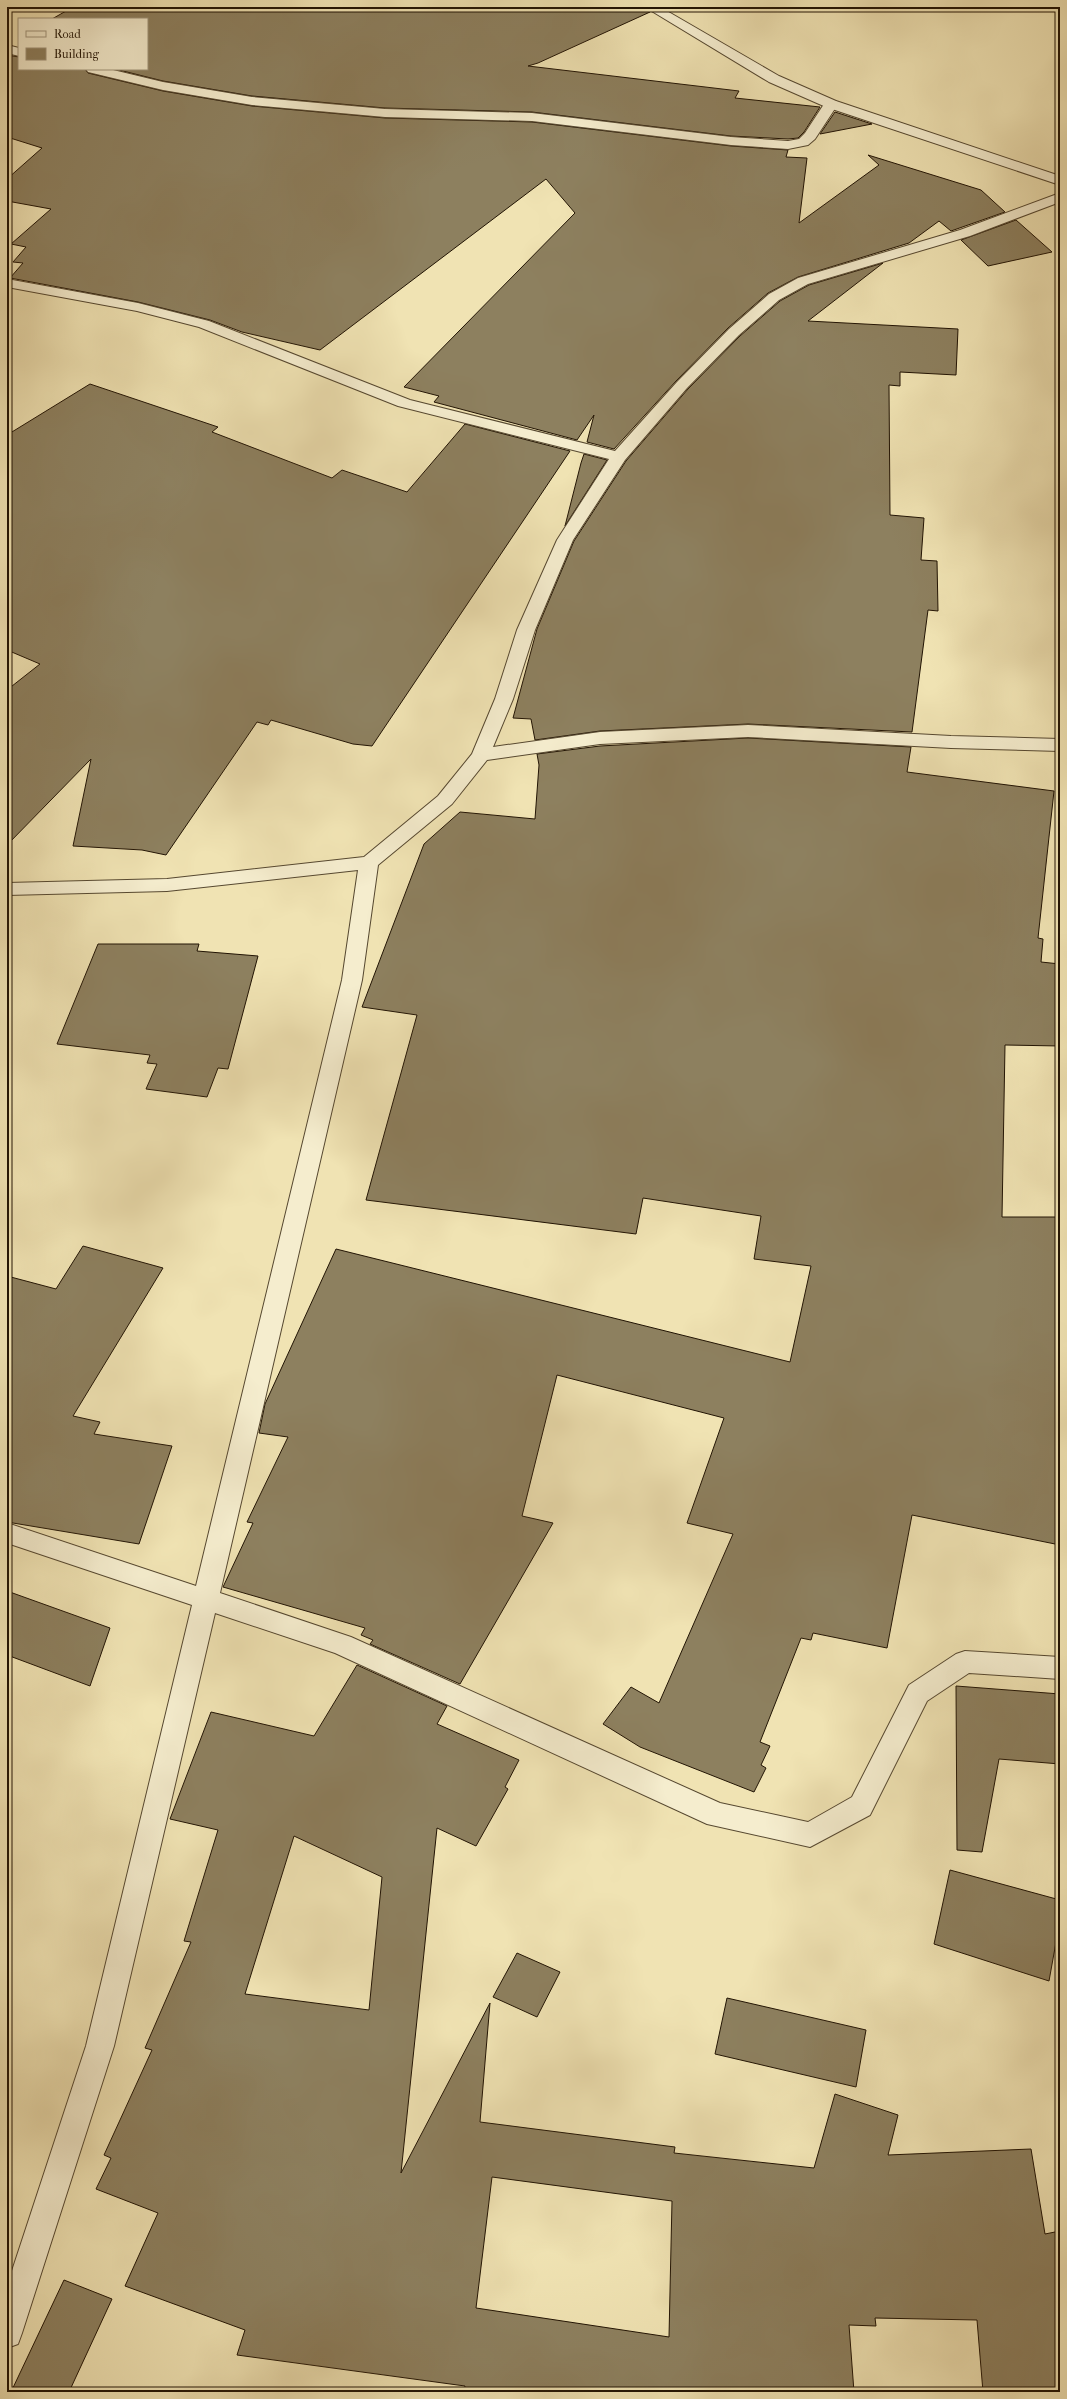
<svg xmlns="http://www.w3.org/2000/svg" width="1067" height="2399" viewBox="0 0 1067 2399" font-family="'IM FELL French Canon',serif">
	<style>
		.building { fill: #8d805f; stroke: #221404; fill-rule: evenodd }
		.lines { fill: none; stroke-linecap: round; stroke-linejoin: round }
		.minor-casing { stroke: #564830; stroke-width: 2 }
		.tertiary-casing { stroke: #564830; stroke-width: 2 }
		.minor { fill: #f5edce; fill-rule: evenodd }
		.tertiary { fill: #f5edce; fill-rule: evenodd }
	</style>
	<rect width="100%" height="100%" fill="#f0e3b3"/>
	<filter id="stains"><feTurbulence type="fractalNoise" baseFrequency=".005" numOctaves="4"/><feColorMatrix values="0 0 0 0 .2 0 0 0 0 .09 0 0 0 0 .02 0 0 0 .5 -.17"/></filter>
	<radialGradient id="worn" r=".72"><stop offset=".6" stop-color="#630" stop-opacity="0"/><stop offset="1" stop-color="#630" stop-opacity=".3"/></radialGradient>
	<g class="building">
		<path d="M73,7H644L650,12L538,63L528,66L739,91L735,98L820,107L804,132L798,138L788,139L731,136L532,112L385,108L252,96L163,81L115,69H147V19H52Z"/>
		<path d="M7,55L19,57V69H85L88,73L163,91L252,106L385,118L532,122L731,146L788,150L786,157L807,158L799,223L879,165L868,155L981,190L1005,212L951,231L939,221L909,243L798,277L768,293L728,328L676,381L614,449L587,442L594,415L577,440L434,402L439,396L404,387L575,213L546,179L320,350L242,332L210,320L138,302L10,278L23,263L13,262L26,247L11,244L51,209L7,201V179L42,148L7,137Z"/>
		<path d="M835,112L872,124L820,134Z"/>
		<path d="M1016,220L1052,252L988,266L961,240Z"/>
		<path d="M883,263L808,321L958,329L956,375L900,372V386L889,385L890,515L924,518L921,560L937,561L938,611L928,610L912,732L748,724L600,731L535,740L531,719L513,718L537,629L574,541L626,461L688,389L740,336L780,301L809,285Z"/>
		<path d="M90,384L218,427L212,432L332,478L342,470L407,492L465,424L570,451L372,746L353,744L271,720L268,725L257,722L166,855L142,850L73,846L91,759L7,845V690L40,664L7,650V435Z"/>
		<path d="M584,454L607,460L565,526L581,463Z"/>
		<path d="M748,738L911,747L907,772L1054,791L1038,938L1043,939L1041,962L1060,964V1046L1005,1045L1002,1217H1060V1545L912,1515L887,1648L813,1633L811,1640L801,1638L760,1742L770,1746L761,1765L766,1768L754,1792L640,1747L603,1724L631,1687L659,1703L733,1534L687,1523L724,1418L557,1375L522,1516L553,1523L460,1684L370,1644L373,1640L361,1635L365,1628L223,1587L253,1523L247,1522L288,1437L259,1433L265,1404L336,1249L790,1362L811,1266L754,1259L761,1216L643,1198L636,1234L366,1200L417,1015L362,1007L424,844L460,812L535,819L539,765L537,754L600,746Z"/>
		<path d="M98,944H199L197,951L258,956L228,1069L218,1068L207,1097L146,1089L157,1064L147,1063L150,1055L57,1044Z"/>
		<path d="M83,1246L163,1268L73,1416L100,1422L94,1434L172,1446L139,1544L7,1522V1276L56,1289Z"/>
		<path d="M7,1591L110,1628L90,1686L7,1655Z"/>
		<path d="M357,1665L447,1706L437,1724L519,1760L505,1787L508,1789L476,1846L437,1828L401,2173L490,2003L480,2122L675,2147L674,2153L814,2168L835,2094L898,2115L888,2155L1031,2149L1045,2234L1060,2231V2392H983L977,2320L875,2318L876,2326L849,2325L854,2392H464L465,2386L237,2355L245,2330L125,2286L158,2213L96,2189L111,2158L104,2155L152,2050L145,2048L191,1942L184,1941L218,1830L170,1819L211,1712L314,1736ZM294,1836L382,1877L369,2010L245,1994ZM492,2177L672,2201L669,2337L476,2308Z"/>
		<path d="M956,1686L1060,1694V1764L999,1759L982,1852L957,1850Z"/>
		<path d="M950,1870L1060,1900V1920L1049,1981L934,1944Z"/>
		<path d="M517,1953L560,1972L537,2017L493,1997Z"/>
		<path d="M727,1998L866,2030L856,2087L715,2054Z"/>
		<path d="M64,2280L112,2299L69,2392H11Z"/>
	</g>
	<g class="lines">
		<g class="minor-casing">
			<g id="minor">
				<path d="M7,45L19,48V56L7,53Z"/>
				<path d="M86,69H109L163,82L252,97L385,109L532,113L731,137L788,141L799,139L805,133L826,101H836L838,104L815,139L808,145L788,149L731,145L532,121L385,117L252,105L163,90L88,72Z"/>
				<path d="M1060,193V202L970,236L808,284L779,300L739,335L687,388L625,460L573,540L535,630L513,699L493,747L600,732L748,725L951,736L1060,739V751L951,748L748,737L600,744L487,760L452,804L378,865L362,980L220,1593L351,1637L720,1803L808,1822L852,1797L909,1685L956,1654L965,1651L1060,1657V1679L969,1673L927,1701L870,1815L810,1847L707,1824L335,1653L215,1613L114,2046L22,2333L18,2344L7,2348V2286L86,2046L192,1605L7,1543V1523L196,1586L342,980L358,870L167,891L7,895V883L167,879L364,857L438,796L472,754L495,699L517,630L557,540L609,459L398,406L199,327L137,311L7,287V279L138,303L209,321L410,400L615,451L677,382L729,329L769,294L798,278L960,230Z"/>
			</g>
		</g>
		<g class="tertiary-casing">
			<path id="tertiary" d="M645,7H660L779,76L836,101L1060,176V185L826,107L769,82Z"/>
		</g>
		<use href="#minor" class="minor"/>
		<use href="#tertiary" class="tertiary"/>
	</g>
	<rect width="1067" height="2399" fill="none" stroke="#f0e3b3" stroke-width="24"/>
	<rect x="8" y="8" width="1051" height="2383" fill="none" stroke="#221404" stroke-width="2"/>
	<rect x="12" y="12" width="1043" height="2375" fill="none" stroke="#221404"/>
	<rect x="18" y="18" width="130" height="52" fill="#f5edce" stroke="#a1967d"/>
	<rect x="26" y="31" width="20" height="6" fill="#f5edce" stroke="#a1967d"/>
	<text x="54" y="38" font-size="12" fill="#221404">Road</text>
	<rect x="26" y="48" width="20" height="12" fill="#8d805f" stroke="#a1967d"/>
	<text x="54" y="58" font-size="12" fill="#221404">Building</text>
	<rect width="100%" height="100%" filter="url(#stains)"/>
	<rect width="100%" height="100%" fill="url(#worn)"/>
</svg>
